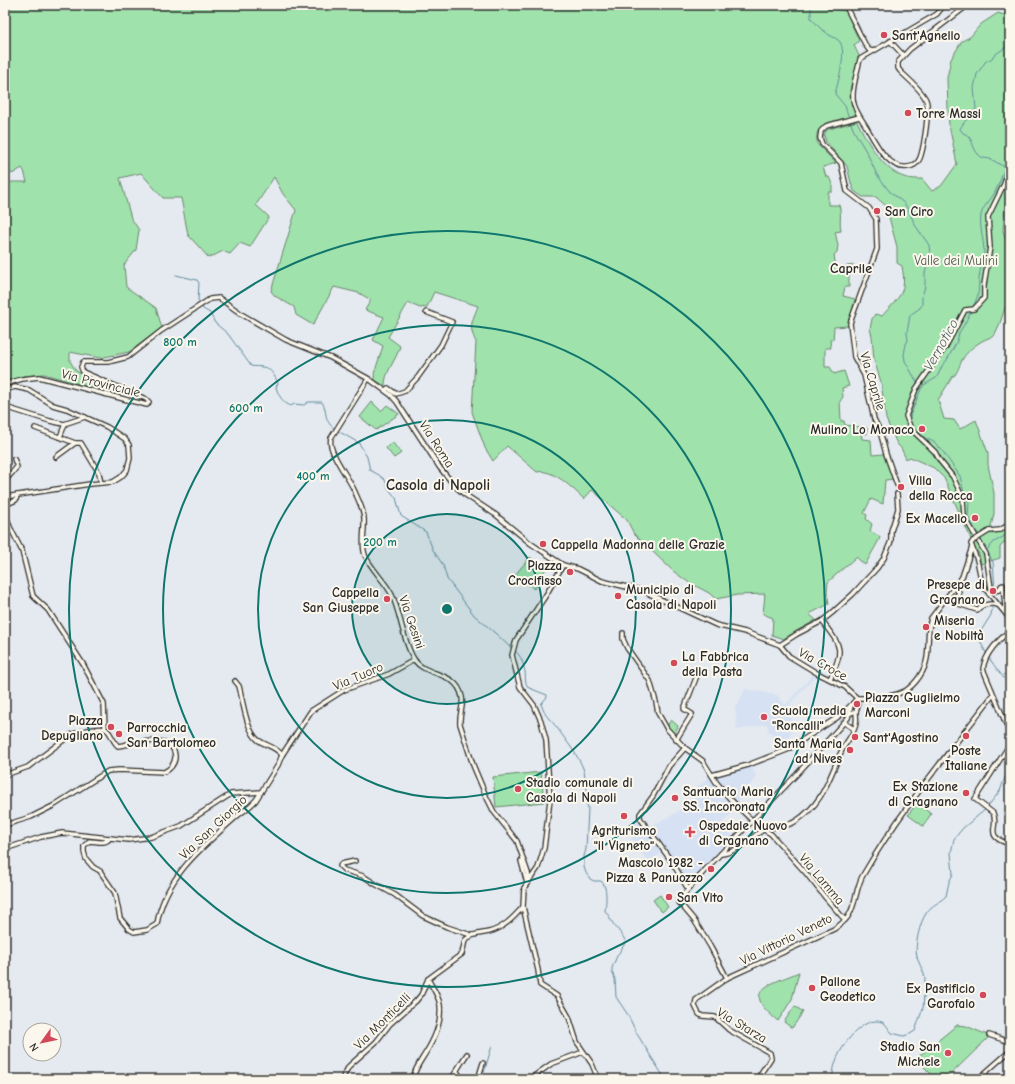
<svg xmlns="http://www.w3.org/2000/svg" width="1015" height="1084" viewBox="0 0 1015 1084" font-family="'Comic Neue',sans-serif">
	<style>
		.built { fill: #d6e1f3 }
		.green { fill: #a0e2ac; stroke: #66866c }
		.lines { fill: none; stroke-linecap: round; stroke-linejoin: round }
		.stream { stroke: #628a9d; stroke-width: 1 }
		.minor-tunnel { stroke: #c0c4c9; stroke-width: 3.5; stroke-dasharray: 3.5 2; stroke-linecap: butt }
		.minor-casing { stroke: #2b2b2b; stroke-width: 6 }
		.minor { stroke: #fbf7ec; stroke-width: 3.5 }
		.minor-bridge-casing { stroke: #2b2b2b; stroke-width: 6; stroke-linecap: butt }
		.minor-bridge { stroke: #fbf7ec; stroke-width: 3.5 }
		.ring { fill: none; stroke: #0f766e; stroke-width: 2 }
		.poi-dot { fill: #d1495b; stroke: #fbf7ec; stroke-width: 1.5 }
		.labels { text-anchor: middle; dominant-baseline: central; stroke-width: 4; stroke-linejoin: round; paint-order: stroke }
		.poi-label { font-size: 13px; font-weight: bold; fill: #2b2b2b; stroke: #fbf7ec; text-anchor: start }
		.park-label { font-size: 13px; fill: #48594b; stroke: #fbf7ec }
		.street-label { font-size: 13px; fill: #2b2b2b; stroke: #fbf7ec }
		.neighbourhood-label { font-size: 14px; font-weight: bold; fill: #2b2b2b; stroke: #fbf7ec }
		.water-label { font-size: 14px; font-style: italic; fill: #475b64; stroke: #fbf7ec }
		.quarter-label { font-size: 15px; font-weight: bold; fill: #2b2b2b; stroke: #fbf7ec }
		.centre { fill: #0f766e; stroke: #fbf7ec; stroke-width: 2 }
		.ring-label { font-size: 12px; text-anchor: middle; font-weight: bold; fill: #0f766e; stroke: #fbf7ec; stroke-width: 4; stroke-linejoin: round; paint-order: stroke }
	</style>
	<rect width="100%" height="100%" fill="#e5eaf0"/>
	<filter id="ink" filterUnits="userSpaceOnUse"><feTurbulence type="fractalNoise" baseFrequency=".025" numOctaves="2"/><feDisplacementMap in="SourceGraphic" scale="8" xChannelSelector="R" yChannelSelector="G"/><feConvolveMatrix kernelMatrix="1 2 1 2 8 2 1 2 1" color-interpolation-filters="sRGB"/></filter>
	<g filter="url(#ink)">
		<g class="built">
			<path d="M814,674L816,675L789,705L792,709L787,713L792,720L791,734L787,741L779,742L781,750L776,751L771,732L769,733L767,724L737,730L735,707H737L745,689L777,695L785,705Z"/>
			<path d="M751,764L756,777L737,803L723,788L716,777L718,775Z"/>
			<path d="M710,776L722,793L737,808L720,825L733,836L709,861L689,885L669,854L649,827L676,813L684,806L688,809L698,805L690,793Z"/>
			<path d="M638,818L663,852L648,862L625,829Z"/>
		</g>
		<g class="green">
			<path d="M5,5H822L829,9L846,11L859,41L854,45C855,48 858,53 859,56C859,65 848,86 850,97C850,102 855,108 856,115C846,118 823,122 818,131C816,135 817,140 817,144L836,163L823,167L826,177H829L832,184V192H828V205H839C842,214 839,222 841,231L835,232L838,245L837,252L834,255L836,268L854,265L853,269C848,274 849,280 849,287H845L843,296L855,299L848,326L834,327L833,340H830L831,348H825V367H830L834,374L844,371L849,386L842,388L843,397L840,401L841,421H844L845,425L867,428V434L861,433L862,439L871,440L872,455L884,454L894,479L885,480L883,504L871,499L864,513L867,515L866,519L872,524L870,531L880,537L879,540L865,565L856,557L828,582L827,592L829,604L809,614L816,620L783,639L772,635L773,618L763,614L765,594L737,595L716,599L709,593L688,582L673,571L634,534L627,520L592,490L584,499C573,489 553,468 537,472L507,446L493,461L485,448L472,412L476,342C468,326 472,322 478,306L434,292L427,307L420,308L408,303L388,337L400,346C397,359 384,373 385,386L375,380L374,374L383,346L373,340L384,317L365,310L371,300L359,293L334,287L313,325L296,315L294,307L275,296L271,291L296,210L283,194L274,177L256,205L269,217L250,247L240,243L230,254L223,251L209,258L188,235L181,198H163L141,173L120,178L131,218L139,230L136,250L124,265L126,287L156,308L162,328L129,352L100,358L70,352V361L76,371L120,394L103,391L44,374L23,376L5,384V184L11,182H27L24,171L22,168L12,174L5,165Z"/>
			<path d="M1010,5V198L1005,206L1003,231L1010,253V293L1000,323L994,336C981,340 969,348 962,360C960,365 958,370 955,375L953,376L938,400L944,419L954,420L960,429L976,420L988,453V465L994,493V514L991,526L992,534L1001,531H1010V537L1000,547V558L981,564L979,554L975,548L944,478L934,468L910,457L906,459L901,448L897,444L886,419L881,382L874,360L872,336L870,329L872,319L875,314L882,316C900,296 907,293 902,266L897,263V247L886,206L876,197H863L854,191L851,183L847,166L826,142L824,135L826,131L829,129L857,121C867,141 883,172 907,178C912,179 917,179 922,179L932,191L941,186L957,164L949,125L948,110L947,78L951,59L962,41L970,37L981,24L998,13L1004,15Z"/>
			<path d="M372,402L381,411L387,405L399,414L376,430L360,417Z"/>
			<path d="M392,442L401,453L394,458L386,448Z"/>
			<path d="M530,557L546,569L543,573L545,575L534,589L515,575Z"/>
			<path d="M671,720L678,726L674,735L667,726Z"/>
			<path d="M541,772L544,802L496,807L493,777Z"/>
			<path d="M917,803L931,814L923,826L908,815Z"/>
			<path d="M660,895L668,907L662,912L653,900Z"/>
			<path d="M799,972L792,999L778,1021C739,990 769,985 799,972Z"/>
			<path d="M795,1006L803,1012L792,1028L784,1022Z"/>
			<path d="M957,1025L966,1026L990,1036L946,1079H936L919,1062L920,1060L918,1057Z"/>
		</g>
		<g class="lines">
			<g class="stream">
				<path d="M811,5V18L822,30C825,31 827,33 829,35C833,37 838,39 840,42C847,53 838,82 835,94L845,106L849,118"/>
				<path d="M850,121L854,131L867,153L877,175L890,192L904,203L909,211L915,225L929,245L930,256L925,273V286L922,297V304L920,308L910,315L907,333L908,340L906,344L904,354L905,361L918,384"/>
				<path d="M1005,167C999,165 996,161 990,159C986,158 982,159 979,155C971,148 974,136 963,133L960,129C962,124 972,113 976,109L974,88L977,74L986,61L991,59L996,54L1006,47L1010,46"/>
				<path d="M176,275L197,280L199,283L198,300L200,303"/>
				<path d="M202,306L203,309L210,313L215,323L228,334L251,366C255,367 258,366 262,367C270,367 275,376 278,383L276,387C278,395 283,403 291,406L294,404L304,405L308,402H322C328,412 323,421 335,429"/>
				<path d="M972,308C980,294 978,293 979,279C979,270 984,261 984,252C984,239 979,227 981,215C983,206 991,200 995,192C1002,179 1005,165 1010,152"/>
				<path d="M971,311L964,325L959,333L957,341L953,349L947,360L942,366L938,375L936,378L924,385L921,389L910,416L911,424L915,431L920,433L925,438L934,442L941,449L960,476L964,493L969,502L968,518L979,535"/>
				<path d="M338,431L359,443L367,457L370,470L379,475L385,480L388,488L396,498L401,516L426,532L433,550L443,565L447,579L474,615L495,633L512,649"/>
				<path d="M980,538L993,562L995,589"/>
				<path d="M988,549L994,542L1010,533"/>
				<path d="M515,651C521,655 524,665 525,672C526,678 524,682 529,688L547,695V697L541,704C546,719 550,718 558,729C567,742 577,754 583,768C585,774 586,783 587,790C587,796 585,802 588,808L586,849L584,856V867L586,873L590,879L594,881H601C608,887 606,902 605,911C609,915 611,921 614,925C618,930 622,934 625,940L624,945L617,956L612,968V972L615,979L616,997L628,1015L637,1034L665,1079"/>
				<path d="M987,655L981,643L979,634L991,615L992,608"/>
				<path d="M989,658C995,667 1002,676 1009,684L1010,687"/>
				<path d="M988,806L1000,791L1010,764"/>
				<path d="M482,1079L492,1046"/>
				<path d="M832,1079C833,1073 834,1066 836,1061C841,1046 863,1015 882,1022C887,1024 888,1029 892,1033L904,1036L910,1034L915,1031L923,1008L925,980C925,972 919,965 917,957C914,946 920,921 927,912C931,906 940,902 946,896L949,882L953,874L951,853L954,839L963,828L986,809"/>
			</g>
			<g class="minor-tunnel">
				<path d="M897,485V494"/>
				<path d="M867,698L875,697"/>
			</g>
			<g class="minor-casing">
				<g id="minor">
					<path d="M845,5L866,46L869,50L873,51"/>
					<path d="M944,5L937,14L860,59C858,70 853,83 853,95C852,107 861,118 867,128C875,142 890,174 912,166C917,164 920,159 921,155C924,145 930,109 926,100C922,90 908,79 900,71L898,68V62L910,49L968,5"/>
					<path d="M890,41L903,55"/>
					<path d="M859,117L826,126L821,131L820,138L822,144L841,163L847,191L869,208L876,219L877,249L850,323L854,357L864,375L874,419L880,431L886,454L897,485"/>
					<path d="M368,379L331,438C327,451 348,476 354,490C358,499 363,508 364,518C365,530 361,544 365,555C370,568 386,582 392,595C401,614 403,642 414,659C424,677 457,670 462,697C464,706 459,714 460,724L473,765L486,796L494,812L517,841L528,873L529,881"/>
					<path d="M5,384L22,379L39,377L147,405L149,402L146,399L83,372L81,367L83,362H108L128,357L161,331L210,299L219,298L243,315L286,340L331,358L369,379L391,395L397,402L440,468L455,486L464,494L496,515L530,543L563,565L578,569L602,581L643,591L716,625L745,632L780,645"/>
					<path d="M5,390L15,387L29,390L53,405L67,409L107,427L125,439L129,445L130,458L127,470L121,477L113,482L90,484L5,497"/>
					<path d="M385,390L388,388L396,394L405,391L418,377L441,345L452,322L426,312"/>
					<path d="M5,407L50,421L64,424L85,417"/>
					<path d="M35,428L75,443"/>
					<path d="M60,437L65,424"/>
					<path d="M56,457L75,443H81L99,473L101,483"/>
					<path d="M5,481L17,467L14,459"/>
					<path d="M5,505L16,500L17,495"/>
					<path d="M5,512L10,527L22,551L33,596L48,610L83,664L104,704L105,728"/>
					<path d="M989,531L1000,530L1010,524"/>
					<path d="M973,541L971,544L977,560L981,579L986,590L1010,619"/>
					<path d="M563,565L546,595L516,640L512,655L520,687L534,705L541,721L546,740L550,800L544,848L538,868L524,888L523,907L538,970L540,985L557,996L569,1017L577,1042L592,1064L598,1079"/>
					<path d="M954,587L959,592L955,599L956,603L977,610C983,604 990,603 998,605"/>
					<path d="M1004,610L1005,605L1003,585L1001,586L999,590L993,591L991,588L986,554L964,516L963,499L953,477L940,461L935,452L911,429L906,416L916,389L936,360L945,348L965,310L974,309L984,298V285L990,247L988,217L1004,184L1010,163"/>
					<path d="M822,621C842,648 844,648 830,679"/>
					<path d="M1010,630C999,640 985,653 983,669L1009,731L1010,739L1008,747L975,799L993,813C1000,827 982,836 1010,844"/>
					<path d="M623,633V639L627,648L650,681L656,702L658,713L667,729L685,748L703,761L716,782L732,801L759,827L771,834L805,872L824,896L845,920"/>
					<path d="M780,645L797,634L822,621L832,613L853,594L877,568L884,558L891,541V531L898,509L897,494"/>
					<path d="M780,645L789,656L817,673L845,687L857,698H867"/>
					<path d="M235,681L239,686C243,701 246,730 258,740C266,746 275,746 282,755"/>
					<path d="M875,697C884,697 897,695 905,691C916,684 925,671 927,658C929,645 927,631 931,618L962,577L972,547"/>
					<path d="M842,714L853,703"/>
					<path d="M848,718L851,706L857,698L858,706L856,711L849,714"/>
					<path d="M845,723L854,729"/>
					<path d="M676,740L692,714L684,709L698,673"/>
					<path d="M685,748L669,766L653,796L640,814V818L672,862L688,889"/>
					<path d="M5,775L28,767L69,736C75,733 101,725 107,730C112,734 112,741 118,746C133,744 176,731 175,758C174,765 171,769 164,772L119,770L108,771L53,806L31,817L5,825"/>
					<path d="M712,775L748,765L787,750L838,717"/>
					<path d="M110,838C105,845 97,841 89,841L84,846V852L86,859L93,867L100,871L115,893L120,918L129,929L134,932L147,930L157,924C164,878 202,847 235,818C242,812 250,807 256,800L278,765L282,755L311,711L344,690L389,674L414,660"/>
					<path d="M5,849L41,837L62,833L129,840L151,837L181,826L231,794L261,792"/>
					<path d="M721,854C736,853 750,838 763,830C773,825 786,828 796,821C823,804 829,778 842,750C846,742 855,733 856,723C857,720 856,715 856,711"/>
					<path d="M355,861L341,864L340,866L344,870L363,876L377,885L395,895L423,916L447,927L471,935"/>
					<path d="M521,861L527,883"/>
					<path d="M727,978L834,929C840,925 846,921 849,915C856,904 856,887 863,875C900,811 948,754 993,695"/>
					<path d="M989,1035L1010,1042"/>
					<path d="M457,1072L463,1079"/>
					<path d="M452,1078C457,1070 461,1063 467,1054"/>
					<path d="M342,1079L349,1066L376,1042L390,1024L416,1001L421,995L428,979L462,954L465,940C472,933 481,934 489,932C504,928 513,918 523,907"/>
					<path d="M413,1079C414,1070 420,1062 425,1054C434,1040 442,1022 440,1005C439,996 432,987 428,979"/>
					<path d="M478,1079L483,1063"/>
					<path d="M530,1079L551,1064L583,1052"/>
					<path d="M757,1079L771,1058L770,1053L729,1030L715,1017L702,1016L699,1014L695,1006L696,1000L727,978L710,946L694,920L678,901L706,869L797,774L847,719"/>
					<path d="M978,1079L1010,1051"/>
				</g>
			</g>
			<use href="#minor" class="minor"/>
			<g class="minor-bridge-casing">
				<path id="minor-bridge" d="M973,541L989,531"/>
			</g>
			<use href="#minor-bridge" class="minor-bridge"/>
		</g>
	</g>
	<circle cx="447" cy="609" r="95" fill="#0f766e" fill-opacity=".12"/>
	<g class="ring">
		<circle cx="447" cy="609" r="95"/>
		<circle cx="447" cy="609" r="189"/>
		<circle cx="447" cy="609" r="284"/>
		<circle cx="447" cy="609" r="378"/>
	</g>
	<g class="poi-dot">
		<circle cx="884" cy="35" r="4"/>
		<circle cx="908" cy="113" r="4"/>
		<circle cx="877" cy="211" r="4"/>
		<circle cx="922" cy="429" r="4"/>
		<circle cx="901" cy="487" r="4"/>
		<circle cx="975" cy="518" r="4"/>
		<circle cx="543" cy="544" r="4"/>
		<circle cx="570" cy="572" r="4"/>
		<circle cx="993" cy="591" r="4"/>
		<circle cx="618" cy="596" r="4"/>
		<circle cx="387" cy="599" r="4"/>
		<circle cx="926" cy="627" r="4"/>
		<circle cx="674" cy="663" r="4"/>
		<circle cx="857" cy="704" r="4"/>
		<circle cx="764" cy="717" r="4"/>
		<circle cx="111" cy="727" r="4"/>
		<circle cx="119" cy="734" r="4"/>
		<circle cx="966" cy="736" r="4"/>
		<circle cx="855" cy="737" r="4"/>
		<circle cx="850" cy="750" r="4"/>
		<circle cx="518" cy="789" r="4"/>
		<circle cx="966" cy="793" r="4"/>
		<circle cx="675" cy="798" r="4"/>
		<circle cx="624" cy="816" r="4"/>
		<path d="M688 826h4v4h4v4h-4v4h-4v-4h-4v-4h4z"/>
		<circle cx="711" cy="869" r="4"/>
		<circle cx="669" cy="897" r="4"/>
		<circle cx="812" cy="988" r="4"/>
		<circle cx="983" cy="995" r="4"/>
		<circle cx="948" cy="1053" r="4"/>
	</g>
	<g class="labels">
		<g class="poi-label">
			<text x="892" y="35">Sant'Agnello</text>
			<text x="916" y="113">Torre Massi</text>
			<text x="885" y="211">San Ciro</text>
			<text x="914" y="429" text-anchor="end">Mulino Lo Monaco</text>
			<text x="909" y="480">Villa<tspan x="909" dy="15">della Rocca</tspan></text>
			<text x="967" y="518" text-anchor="end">Ex Macello</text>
			<text x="551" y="544">Cappella Madonna delle Grazie</text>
			<text x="562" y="565" text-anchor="end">Piazza<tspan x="562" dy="15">Crocifisso</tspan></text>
			<text x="985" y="584" text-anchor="end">Presepe di<tspan x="985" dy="15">Gragnano</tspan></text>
			<text x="626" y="589">Municipio di<tspan x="626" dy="15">Casola di Napoli</tspan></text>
			<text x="379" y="592" text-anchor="end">Cappella<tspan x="379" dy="15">San Giuseppe</tspan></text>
			<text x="934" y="620">Miseria<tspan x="934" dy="15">e Nobiltà</tspan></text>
			<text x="682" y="656">La Fabbrica<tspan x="682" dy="15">della Pasta</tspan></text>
			<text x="865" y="697">Piazza Guglielmo<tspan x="865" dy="15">Marconi</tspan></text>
			<text x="772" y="710">Scuola media<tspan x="772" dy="15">"Roncalli"</tspan></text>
			<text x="103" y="720" text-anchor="end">Piazza<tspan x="103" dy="15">Depugliano</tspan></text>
			<text x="127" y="727">Parrocchia<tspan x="127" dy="15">San Bartolomeo</tspan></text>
			<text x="863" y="737">Sant'Agostino</text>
			<text x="842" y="743" text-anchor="end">Santa Maria<tspan x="842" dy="15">ad Nives</tspan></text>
			<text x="966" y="750" text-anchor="middle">Poste<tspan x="966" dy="15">Italiane</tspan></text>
			<text x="526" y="782">Stadio comunale di<tspan x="526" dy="15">Casola di Napoli</tspan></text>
			<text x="958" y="786" text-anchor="end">Ex Stazione<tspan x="958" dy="15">di Gragnano</tspan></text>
			<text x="683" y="791">Santuario Maria<tspan x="683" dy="15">SS. Incoronata</tspan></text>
			<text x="699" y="825">Ospedale Nuovo<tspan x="699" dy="15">di Gragnano</tspan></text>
			<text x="624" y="830" text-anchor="middle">Agriturismo<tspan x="624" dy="15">"il Vigneto"</tspan></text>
			<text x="703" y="862" text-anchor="end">Mascolo 1982 -<tspan x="703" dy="15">Pizza &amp; Panuozzo</tspan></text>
			<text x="677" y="897">San Vito</text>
			<text x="820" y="981">Pallone<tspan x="820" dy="15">Geodetico</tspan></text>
			<text x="975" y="988" text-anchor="end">Ex Pastificio<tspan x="975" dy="15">Garofalo</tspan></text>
			<text x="940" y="1046" text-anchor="end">Stadio San<tspan x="940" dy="15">Michele</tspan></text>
		</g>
		<g class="park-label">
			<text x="956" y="260">Valle dei Mulini</text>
		</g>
		<g class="street-label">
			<text transform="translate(873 381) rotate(73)">Via Caprile</text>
			<text transform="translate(101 383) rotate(14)">Via Provinciale</text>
			<text transform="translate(437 444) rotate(57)">Via Roma</text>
			<text transform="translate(412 622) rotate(71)">Via Gesini</text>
			<text transform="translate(823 664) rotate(29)">Via Croce</text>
			<text transform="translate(358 676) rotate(-23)">Via Tuoro</text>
			<text transform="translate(213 827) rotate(-43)">Via San Giorgio</text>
			<text transform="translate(822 879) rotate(50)">Via Lamma</text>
			<text transform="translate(786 939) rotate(-26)">Via Vittorio Veneto</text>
			<text transform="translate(382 1021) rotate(-45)">Via Monticelli</text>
			<text transform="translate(742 1025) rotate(31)">Via Starza</text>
		</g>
		<g class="neighbourhood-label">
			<text x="851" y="268">Caprile</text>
		</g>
		<g class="water-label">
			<text transform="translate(941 345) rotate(-61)">Vernotico</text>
		</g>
		<g class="quarter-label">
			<text x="438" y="485">Casola di Napoli</text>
		</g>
	</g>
	<circle cx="447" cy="609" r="6" class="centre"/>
	<g class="ring-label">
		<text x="180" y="346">800 m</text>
		<text x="246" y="412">600 m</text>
		<text x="313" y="480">400 m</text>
		<text x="380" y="546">200 m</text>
	</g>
	<rect width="1015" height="1084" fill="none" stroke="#fbf7ec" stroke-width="20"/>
	<rect x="10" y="10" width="995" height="1064" fill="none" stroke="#2b2b2b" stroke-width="1.5" filter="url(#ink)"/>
	<g transform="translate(42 1042) rotate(237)"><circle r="19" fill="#fbf7ec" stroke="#a8a59f"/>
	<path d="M0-3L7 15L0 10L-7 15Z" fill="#d1495b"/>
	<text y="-6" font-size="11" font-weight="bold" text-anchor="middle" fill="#2b2b2b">N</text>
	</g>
</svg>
